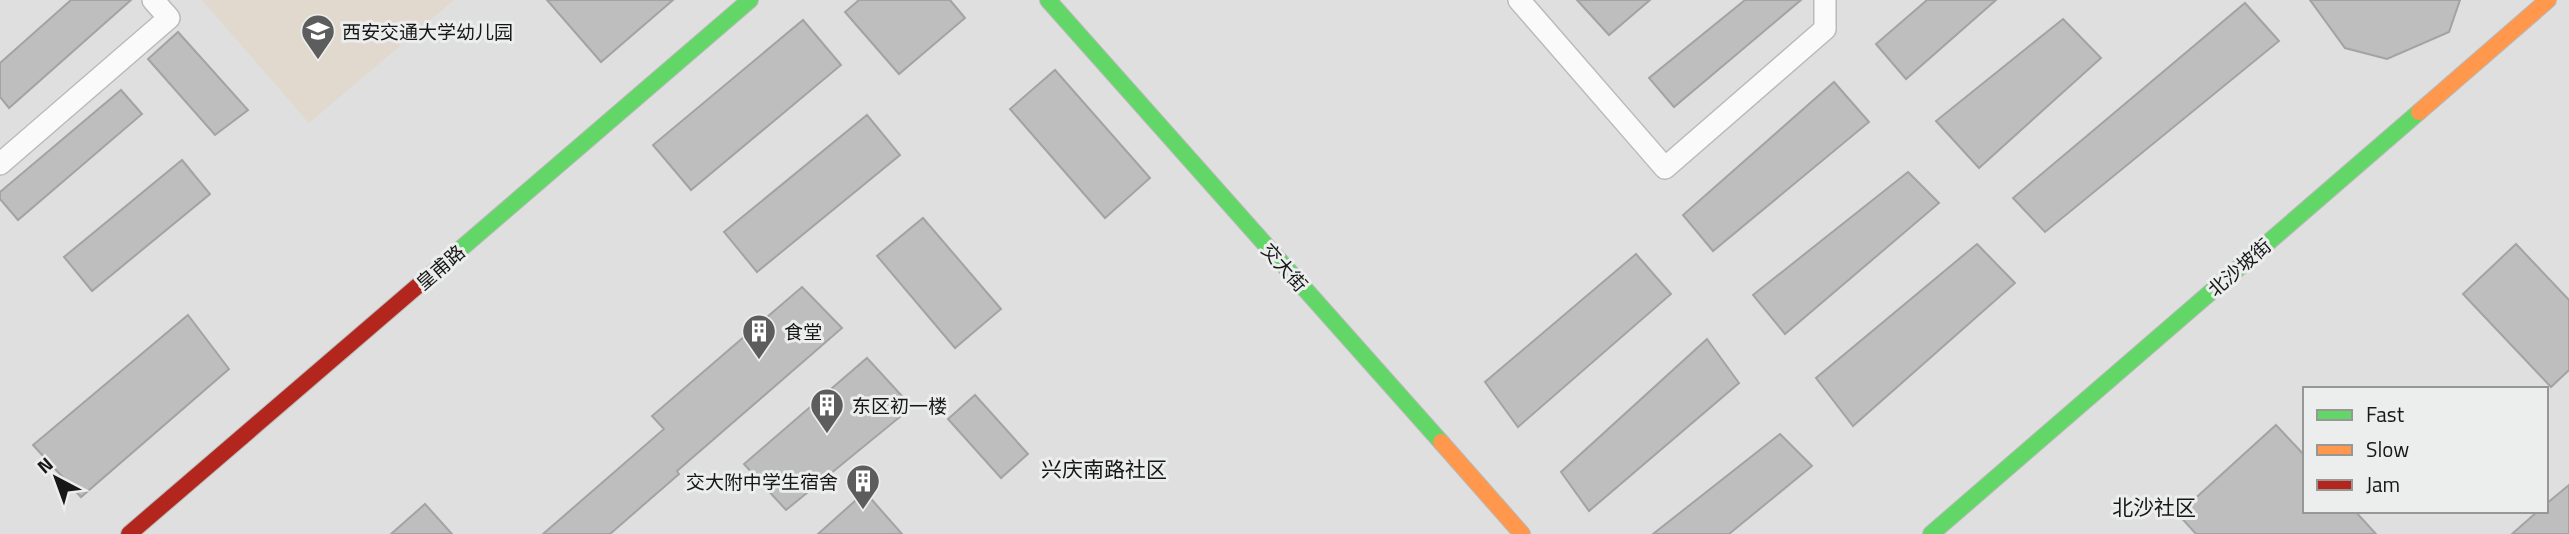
<svg xmlns="http://www.w3.org/2000/svg" width="2569" height="534" viewBox="0 0 2569 534" font-family="'Titillium Web','Noto Sans SC',sans-serif">
	<style>
		.education { fill: #e1d8ce }
		.building { fill: #bebebf; stroke: #a4a3a4; stroke-width: 2 }
		.lines { fill: none; stroke-linecap: round; stroke-linejoin: round }
		.street-casing { stroke: #b9baba; stroke-width: 24 }
		.fast-casing { stroke: #b9baba; stroke-width: 18 }
		.slow-casing { stroke: #b9baba; stroke-width: 18 }
		.jam-casing { stroke: #b9baba; stroke-width: 18 }
		.street { stroke: #fafafa; stroke-width: 21 }
		.fast { stroke: #63d668; stroke-width: 16 }
		.slow { stroke: #ff974d; stroke-width: 16 }
		.jam { stroke: #b3261e; stroke-width: 16 }
		.labels { text-anchor: middle; dominant-baseline: central; stroke-width: 6; stroke-linejoin: round; paint-order: stroke }
		.poi-label { font-size: 19px; fill: #171717; stroke: #eceded; text-anchor: start }
		.street-label { font-size: 19px; fill: #171717; stroke: #eceded }
		.neighbourhood-label { font-size: 21px; fill: #171717; stroke: #eceded }
	</style>
	<rect width="100%" height="100%" fill="#dfdfdf"/>
	<path class="education" d="M202,0H454L309,123Z"/>
	<g class="building">
		<path d="M71,0H131L9,108L0,97V63Z"/>
		<path d="M547,0H673L601,62Z"/>
		<path d="M859,0H950L965,18L899,74L845,12Z"/>
		<path d="M1577,0H1650L1609,35Z"/>
		<path d="M1745,0H1801L1674,107L1649,78Z"/>
		<path d="M1927,0H1996L1906,79L1876,44Z"/>
		<path d="M2310,0H2460L2449,32L2387,59L2345,48Z"/>
		<path d="M2245,3L2279,41L2045,232L2013,198Z"/>
		<path d="M2063,19L2101,58L1979,168L1936,121Z"/>
		<path d="M803,20L841,65L691,190L653,145Z"/>
		<path d="M178,32L248,110L215,135L148,59Z"/>
		<path d="M1055,70L1150,178L1105,218L1010,109Z"/>
		<path d="M1834,82L1869,122L1713,251L1683,215Z"/>
		<path d="M121,90L142,114L18,220L0,199V192Z"/>
		<path d="M867,115L900,155L757,272L724,232Z"/>
		<path d="M182,160L210,194L92,291L64,257Z"/>
		<path d="M1908,172L1939,203L1785,334L1753,295Z"/>
		<path d="M923,218L1001,309L955,348L877,256Z"/>
		<path d="M1977,244L2015,283L1853,426L1816,378Z"/>
		<path d="M2516,244L2569,300V370L2551,387L2463,294Z"/>
		<path d="M1636,254L1671,294L1518,427L1485,382Z"/>
		<path d="M802,287L842,328L677,471L679,474L610,534H543L664,429L652,416Z"/>
		<path d="M188,315L229,369L81,497L33,445Z"/>
		<path d="M1707,339L1739,383L1589,511L1561,472Z"/>
		<path d="M867,358L912,407L786,510L744,464Z"/>
		<path d="M975,395L1028,454L1001,478L948,419Z"/>
		<path d="M2276,425L2305,456V511H2355L2376,534H2196L2178,514Z"/>
		<path d="M1780,434L1812,466L1729,534H1653Z"/>
		<path d="M2569,485V534H2512L2538,511H2546V504Z"/>
		<path d="M865,492L902,534H818Z"/>
		<path d="M425,504L452,534H391Z"/>
	</g>
	<g class="lines">
		<g class="street-casing">
			<g id="street">
				<path d="M1519,0L1665,168L1825,29V0"/>
				<path d="M0,164L169,18L153,0"/>
			</g>
		</g>
		<g class="fast-casing">
			<g id="fast">
				<path d="M1048,0L1441,442"/>
				<path d="M421,283L750,0"/>
				<path d="M1931,534L2419,112"/>
			</g>
		</g>
		<g class="slow-casing">
			<g id="slow">
				<path d="M2419,112L2548,0"/>
				<path d="M1441,442L1522,534"/>
			</g>
		</g>
		<g class="jam-casing">
			<path id="jam" d="M129,534L421,283"/>
		</g>
		<use href="#street" class="street"/>
		<use href="#fast" class="fast"/>
		<use href="#slow" class="slow"/>
		<use href="#jam" class="jam"/>
	</g>
	<defs>
		<g id="school-pin" transform="scale(1.75)"><path d="M0 17L-7.5 6A9.5 9.5 0 1 1 7.5 6Z" fill="#5d5d5d" stroke="#eceded"/><path d="M0-5L7-2L0 1L-7-2ZM-4 1L0 2.5L4 1V4Q0 6-4 4Z" fill="#fff"/></g>
		<g id="building-pin" transform="scale(1.75)"><path d="M0 17L-7.5 6A9.5 9.5 0 1 1 7.5 6Z" fill="#5d5d5d" stroke="#eceded"/><path d="M-4-6H4V6H1V3H-1V6H-4ZM-2.5-4.3h1.7v1.8h-1.7ZM.8-4.3h1.7v1.8H.8ZM-2.5-1h1.7V.8h-1.7ZM.8-1h1.7V.8H.8Z" fill="#fff"/></g>
	</defs>
	<g fill-rule="evenodd">
		<use href="#school-pin" x="318" y="31"/>
		<use href="#building-pin" x="759" y="331"/>
		<use href="#building-pin" x="827" y="405"/>
		<use href="#building-pin" x="863" y="481"/>
	</g>
	<g class="labels">
		<g class="poi-label">
			<text x="342" y="31">西安交通大学幼儿园</text>
			<text x="784" y="331">食堂</text>
			<text x="852" y="405">东区初一楼</text>
			<text x="838" y="481" text-anchor="end">交大附中学生宿舍</text>
		</g>
		<g class="street-label">
			<text transform="translate(440 267) rotate(-41)">皇甫路</text>
			<text transform="translate(1285 267) rotate(48)">交大街</text>
			<text transform="translate(2239 267) rotate(-41)">北沙坡街</text>
		</g>
		<g class="neighbourhood-label">
			<text x="1104" y="469">兴庆南路社区</text>
			<text x="2154" y="507">北沙社区</text>
		</g>
	</g>
	<rect x="2303" y="387" width="245" height="126" fill="#eceded" stroke="#979797" stroke-width="2"/>
	<rect x="2317" y="410" width="35" height="10" fill="#63d668" stroke="#979797" stroke-width="2"/>
	<text x="2366" y="422" font-size="21" fill="#171717">Fast</text>
	<rect x="2317" y="445" width="35" height="10" fill="#ff974d" stroke="#979797" stroke-width="2"/>
	<text x="2366" y="457" font-size="21" fill="#171717">Slow</text>
	<rect x="2317" y="480" width="35" height="10" fill="#b3261e" stroke="#979797" stroke-width="2"/>
	<text x="2366" y="492" font-size="21" fill="#171717">Jam</text>
	<g transform="translate(56 478) rotate(319)" stroke="#eceded" stroke-width="5" paint-order="stroke">
	<path d="M0-5L12 26L0 18L-12 26Z" fill="#171717"/>
	<text y="-10" font-size="19" font-weight="bold" text-anchor="middle" fill="#171717">N</text>
	</g>
</svg>
